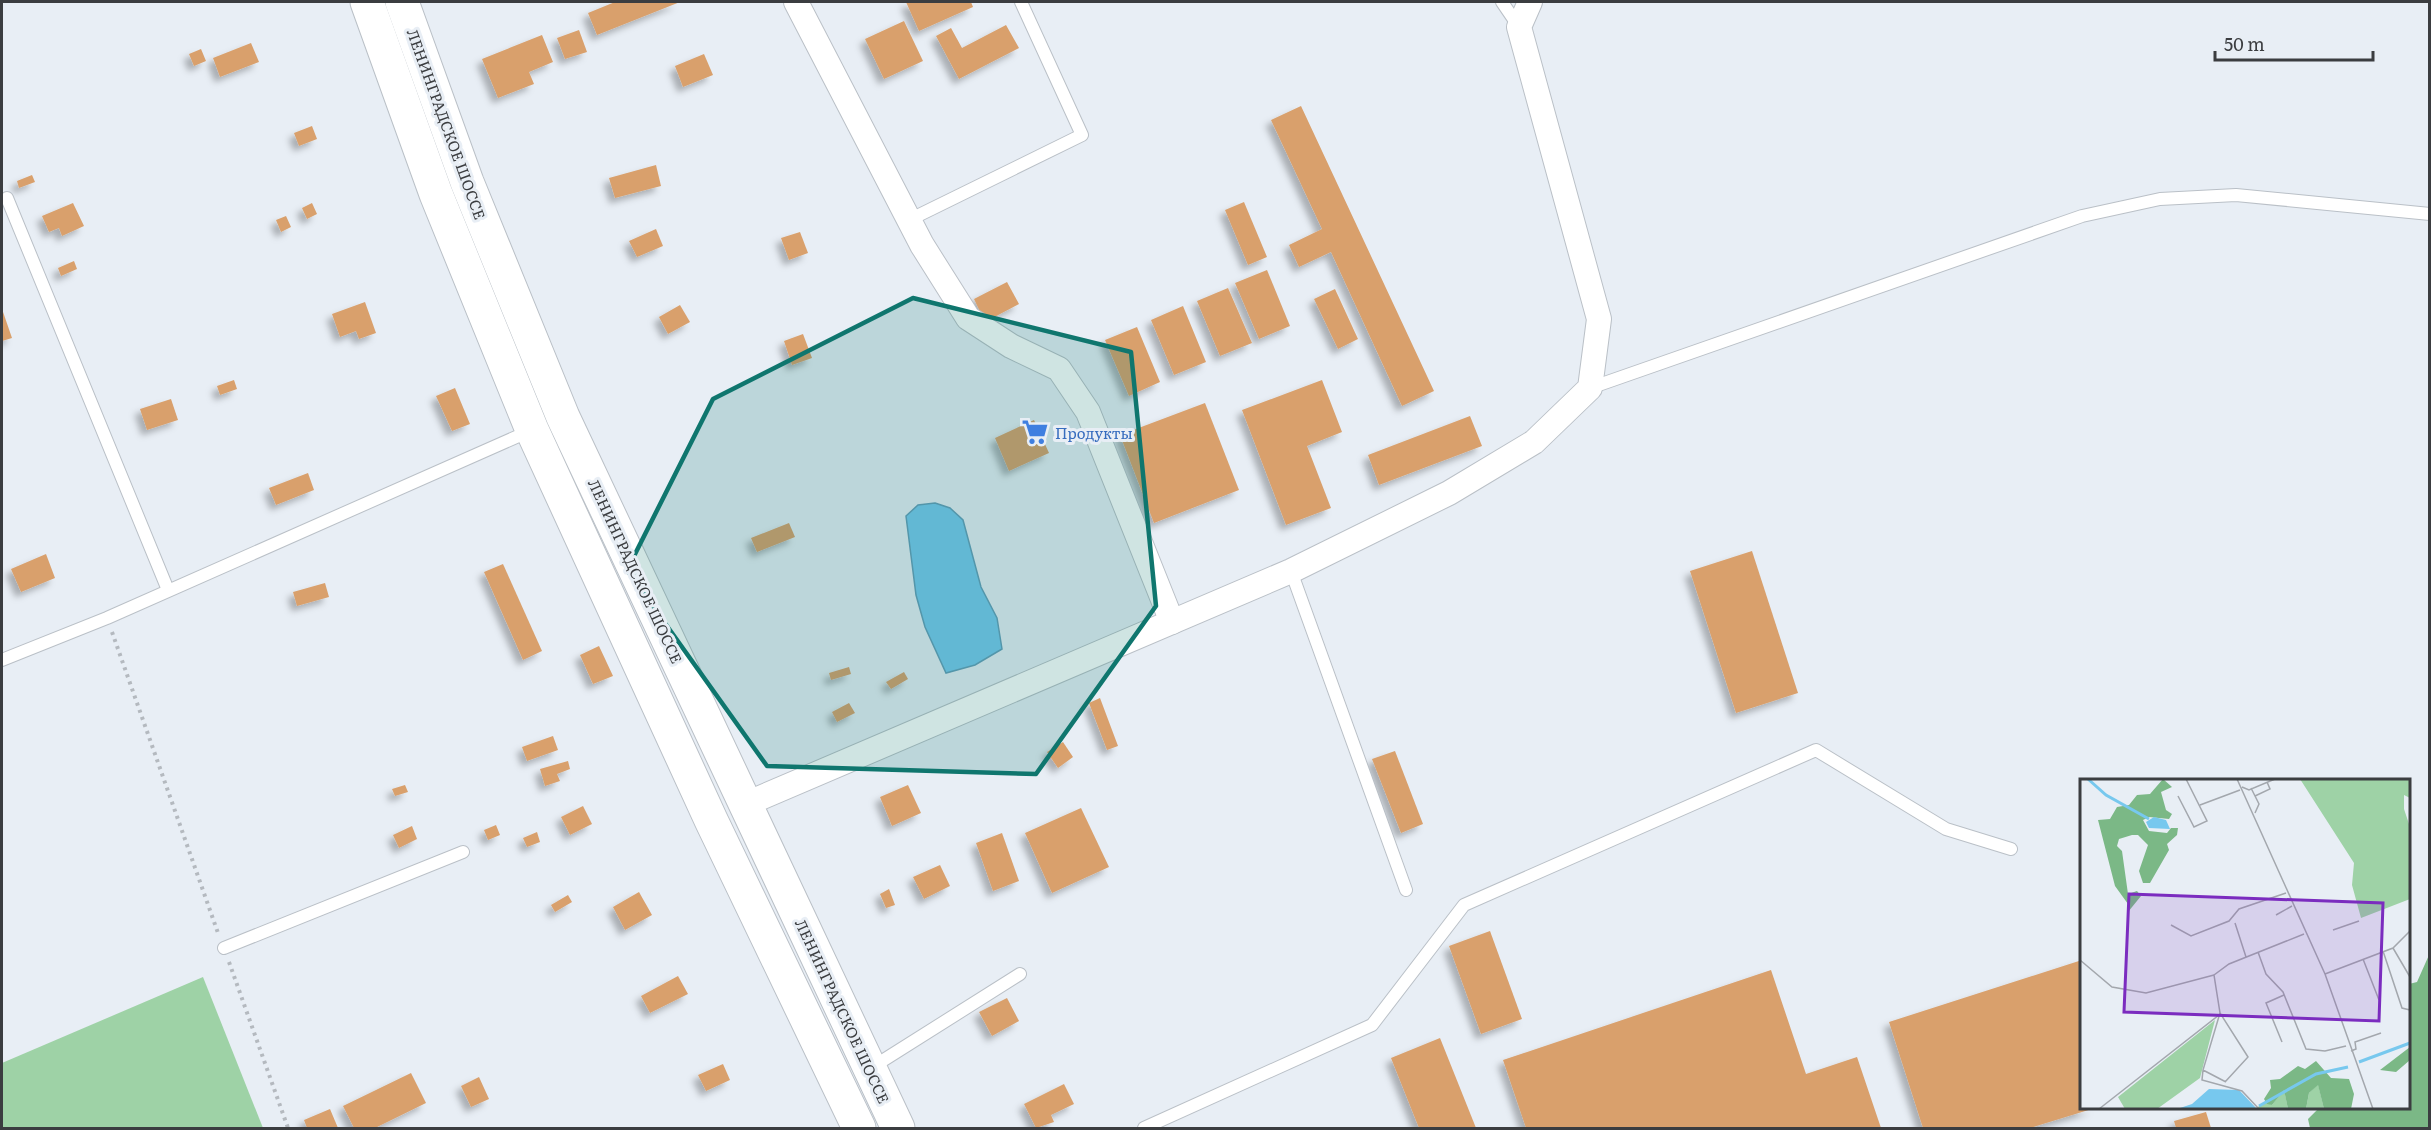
<svg xmlns="http://www.w3.org/2000/svg" width="2431" height="1130" viewBox="0 0 2431 1130" font-family="Literata,serif">
	<style>
		.green { fill: #9ed2a6 }
		.forest { fill: #7bb886 }
		.water { fill: #77c8ee; stroke: #659eba; stroke-width: 1.5 }
		.building { fill: #d9a06c; filter: url(#shadow) }
		.lines { fill: none; stroke-linecap: round; stroke-linejoin: round }
		.service-casing { stroke: #bac0c7; stroke-width: 14 }
		.minor-casing { stroke: #bac0c7; stroke-width: 26 }
		.trunk-casing { stroke: #bac0c7; stroke-width: 35 }
		.path { stroke: #b4b9bf; stroke-width: 4; stroke-dasharray: 3 4.5; stroke-linecap: butt }
		.service { stroke: #fff; stroke-width: 12 }
		.minor { stroke: #fff; stroke-width: 24 }
		.trunk { stroke: #fff; stroke-width: 33 }
		.marked { fill: #0f766e; fill-opacity: 0.2; stroke: #0f766e; stroke-width: 4.5; stroke-linejoin: round }
		.labels { text-anchor: middle; dominant-baseline: central; stroke-width: 6; stroke-linejoin: round; paint-order: stroke }
		.street-label { font-size: 15px; fill: #3b3d40; stroke: #e8eef5 }
		.shop-label { font-size: 15px; fill: #366cbe; stroke: #e8eef5; text-anchor: start }
		.inset-river { fill: none; stroke: #77c8ee; stroke-width: 3 }
		.inset-road { fill: none; stroke: #a3a7ad; stroke-width: 1.5 }
		.view { fill: #7b2cbf; fill-opacity: 0.15; stroke: #7b2cbf; stroke-width: 3 }
		.inset-edge { fill: none; stroke: #3b3d40; stroke-width: 3 }
	</style>
	<defs>
		<filter id="shadow"><feDropShadow dx="-5.5" dy="5.5" stdDeviation="3" flood-color="#0004"/></filter>
	</defs>
	<rect width="100%" height="100%" fill="#e8eef5"/>
	<path class="green" d="M203,977L263,1128H2V1063Z"/>
	<path class="forest" d="M2429,955V1128H2310L2308,1119L2319,1108H2408L2409,984L2417,982Z"/>
	<path class="water" d="M935,503L950,508L963,520L981,587L997,618L1002,649L975,665L946,673L925,627L916,595L906,516L918,505Z"/>
	<g class="building">
		<path d="M615,2H680L597,35L588,13Z"/>
		<path d="M906,2H971L973,7L919,31Z"/>
		<path d="M904,21L923,61L884,79L865,39Z"/>
		<path d="M1006,25L1019,48L959,79L936,36L951,28L962,48Z"/>
		<path d="M579,30L587,52L565,59L557,38Z"/>
		<path d="M542,35L553,62L529,72L534,84L498,98L482,59Z"/>
		<path d="M251,43L259,62L220,77L213,58Z"/>
		<path d="M201,49L206,61L194,66L189,54Z"/>
		<path d="M704,54L713,75L683,87L675,66Z"/>
		<path d="M1301,106L1434,391L1402,406L1331,252L1299,267L1289,245L1322,229L1271,120Z"/>
		<path d="M312,126L317,139L299,146L294,133Z"/>
		<path d="M656,165L661,186L615,198L609,178Z"/>
		<path d="M32,175L35,182L19,188L17,181Z"/>
		<path d="M1244,202L1267,257L1248,265L1225,210Z"/>
		<path d="M73,203L84,226L62,236L59,228L49,232L42,216Z"/>
		<path d="M312,203L317,214L307,219L302,208Z"/>
		<path d="M286,216L291,227L281,232L276,220Z"/>
		<path d="M656,229L663,246L637,257L629,241Z"/>
		<path d="M800,232L808,253L789,260L781,238Z"/>
		<path d="M74,261L77,269L61,276L58,268Z"/>
		<path d="M1267,270L1290,326L1259,339L1235,283Z"/>
		<path d="M1007,282L1019,304L985,322L974,299Z"/>
		<path d="M1228,288L1252,343L1220,356L1197,301Z"/>
		<path d="M1335,289L1358,339L1338,349L1314,299Z"/>
		<path d="M365,302L376,333L359,339L356,331L340,337L332,314Z"/>
		<path d="M680,305L690,322L668,334L659,317Z"/>
		<path d="M1183,306L1206,362L1174,375L1151,320Z"/>
		<path d="M2,309L12,338L2,341Z"/>
		<path d="M1137,327L1160,382L1129,396L1105,340Z"/>
		<path d="M803,334L812,358L792,365L784,341Z"/>
		<path d="M234,380L237,389L220,395L217,386Z"/>
		<path d="M1322,380L1342,432L1307,446L1331,508L1286,525L1242,410Z"/>
		<path d="M455,388L470,424L452,431L436,396Z"/>
		<path d="M171,399L178,420L147,430L140,409Z"/>
		<path d="M1205,403L1239,490L1154,523L1120,435Z"/>
		<path d="M1470,416L1482,446L1379,485L1368,455Z"/>
		<path d="M1034,420L1049,453L1009,471L995,438Z"/>
		<path d="M308,473L314,490L276,505L269,488Z"/>
		<path d="M789,523L795,537L757,552L751,538Z"/>
		<path d="M1752,551L1798,693L1736,713L1690,571Z"/>
		<path d="M46,554L55,578L21,592L11,569Z"/>
		<path d="M503,564L542,651L523,660L484,572Z"/>
		<path d="M325,583L329,597L297,606L293,592Z"/>
		<path d="M599,646L613,676L593,684L580,655Z"/>
		<path d="M849,667L851,674L831,680L829,673Z"/>
		<path d="M904,672L908,679L891,689L886,682Z"/>
		<path d="M1100,698L1118,746L1107,750L1089,703Z"/>
		<path d="M849,703L855,713L837,722L832,712Z"/>
		<path d="M553,736L558,750L527,761L522,747Z"/>
		<path d="M1063,742L1073,757L1058,768L1047,752Z"/>
		<path d="M1395,751L1423,824L1401,833L1372,759Z"/>
		<path d="M568,761L570,769L557,774L560,781L545,786L540,769Z"/>
		<path d="M405,785L408,792L395,796L392,789Z"/>
		<path d="M908,785L921,813L892,826L880,797Z"/>
		<path d="M583,806L592,824L570,835L561,817Z"/>
		<path d="M1081,808L1109,867L1052,893L1025,833Z"/>
		<path d="M496,825L500,835L488,840L484,830Z"/>
		<path d="M412,826L417,839L399,848L393,835Z"/>
		<path d="M537,832L540,842L527,847L523,838Z"/>
		<path d="M1002,833L1019,881L993,891L976,843Z"/>
		<path d="M940,865L950,886L924,899L913,877Z"/>
		<path d="M889,889L895,905L886,908L880,894Z"/>
		<path d="M639,892L652,915L625,930L613,907Z"/>
		<path d="M568,895L572,902L555,912L551,905Z"/>
		<path d="M1490,931L1522,1019L1481,1034L1449,946Z"/>
		<path d="M2082,960V1108H2095L2030,1128H1923L1889,1022Z"/>
		<path d="M1771,970L1806,1074L1857,1057L1881,1128H1526L1503,1060Z"/>
		<path d="M678,976L688,994L650,1013L641,996Z"/>
		<path d="M1007,998L1019,1021L992,1036L979,1012Z"/>
		<path d="M1440,1038L1476,1128H1419L1391,1058Z"/>
		<path d="M723,1064L730,1080L706,1091L698,1075Z"/>
		<path d="M411,1073L426,1103L375,1128H354L343,1106Z"/>
		<path d="M479,1077L489,1099L471,1107L461,1086Z"/>
		<path d="M1064,1084L1074,1104L1051,1115L1054,1122L1036,1128L1024,1104Z"/>
		<path d="M330,1109L338,1128H307L304,1120Z"/>
		<path d="M2206,1112L2211,1128H2176L2174,1121Z"/>
	</g>
	<g class="lines">
		<g class="service-casing">
			<g id="service">
				<path d="M1502,2L1519,27"/>
				<path d="M7,198L168,590"/>
				<path d="M909,220L1082,135L1021,2"/>
				<path d="M1590,388L2082,216L2160,199L2236,195L2430,214"/>
				<path d="M1291,571L1406,890"/>
				<path d="M2,660L107,618L532,430"/>
				<path d="M224,948L463,852"/>
				<path d="M871,1068L1020,974"/>
				<path d="M1144,1128L1372,1025L1464,905L1816,750L1946,829L2011,849"/>
			</g>
		</g>
		<g class="minor-casing">
			<g id="minor">
				<path d="M796,2L922,245L968,318L1011,346L1059,369L1088,412L1172,622"/>
				<path d="M746,804L1291,571L1449,493L1534,442L1590,388L1599,319L1519,27L1530,2"/>
			</g>
		</g>
		<g class="trunk-casing">
			<g id="trunk">
				<path d="M367,2L436,194L532,430L711,820L859,1128"/>
				<path d="M402,2L467,182L563,417L898,1128"/>
			</g>
		</g>
		<g class="path">
			<path d="M112,632L218,933"/>
			<path d="M229,962L288,1128"/>
		</g>
		<use href="#service" class="service"/>
		<use href="#minor" class="minor"/>
		<use href="#trunk" class="trunk"/>
	</g>
	<path class="marked" d="M913,298L1131,352L1156,606L1036,774L767,766L627,570L713,399Z"/>
	<defs>
		<g id="supermarket-bare" transform="scale(2.07)"><path d="M-6-5.5h2.5l.6 2H6L4.5 2H-2.5L-4.4-4H-6ZM-1.5 3.2a1.3 1.3 0 1 0 .1 0ZM3 3.2a1.3 1.3 0 1 0 .1 0Z" fill="#3f7fe0" stroke="#e8eef5" stroke-width="2.5" paint-order="stroke"/></g>
	</defs>
	<g fill-rule="evenodd">
		<use href="#supermarket-bare" x="1035" y="432"/>
	</g>
	<g class="labels">
		<g class="street-label">
			<text transform="translate(447 124) rotate(70)">ЛЕНИНГРАДСКОЕ ШОССЕ</text>
			<text transform="translate(636 571) rotate(65)">ЛЕНИНГРАДСКОЕ ШОССЕ</text>
			<text transform="translate(843 1011) rotate(65)">ЛЕНИНГРАДСКОЕ ШОССЕ</text>
		</g>
		<g class="shop-label">
			<text x="1055" y="432">Продукты</text>
		</g>
	</g>
	<g transform="translate(2080 779)">
		<rect width="330" height="330" fill="#e8eef5"/>
		<path d="M220,0H330V19L324,16V30L330,48V120L281,139L272,106L274,84ZM135,241L120,299L77,330H45L38,318ZM238,305L244,330H226L229,314ZM204,310L208,330L176,329L186,323L192,326Z" fill="#9ed2a6"/>
		<path d="M83,0L92,8L81,13L86,31L92,35L89,40L69,38L63,41L69,52L87,54L91,49H98L97,56L87,65L89,71L70,104H63L59,92L68,66L58,56H52L39,60L37,67L42,72L48,115L57,112L61,117L48,133V125L35,107L18,41L30,40L37,28L49,26L57,16L70,15ZM330,268V281L316,293L300,291ZM236,282L251,299L269,300L274,315L271,330H244L238,306L229,314L226,330H208L204,311L192,326L187,325L184,320L191,309L190,301L200,300L218,287L225,290Z" fill="#7bb886"/>
		<path d="M74,38L86,41L90,50L69,49L66,43ZM129,310L159,311L177,330H97L112,325Z" fill="#77c8ee"/>
		<path class="inset-river" d="M8,0L26,16L69,40M279,283L330,264M179,327L236,295L268,288"/>
		<path class="inset-road" d="M157,0L245,195L293,330M162,8L169,11L195,0M171,9L179,25L175,34M98,17L114,48L127,42L106,0M175,17L190,10L187,3M120,26L160,11M196,136L212,127M155,144L166,178M91,146L111,157L149,142L159,130L206,114M253,151L279,142M313,169L330,198M303,172L322,229L330,231M178,173L186,195L203,213L226,270L245,272L266,267M283,180L299,221M0,181L32,208L66,214L134,196M245,195L313,169L330,152M140,234L168,278L145,303M202,263L186,224L204,216M271,272L276,270L275,263L301,254M123,291L122,301L162,312L179,330M146,303L123,291L140,234L134,196L149,185L224,155M19,330L139,236"/>
		<path class="view" d="M49,115L303,124L299,242L44,233Z"/>
		<rect width="330" height="330" class="inset-edge"/>
	</g>
	<rect width="2431" height="1130" fill="none" stroke="#3b3d40" stroke-width="6"/>
	<path d="M2215 51v9h158v-9" fill="none" stroke="#3b3d40" stroke-width="3"/>
	<text x="2224" y="51" font-size="18" fill="#3b3d40" stroke="#e8eef5" stroke-width="4.5" paint-order="stroke">50 m</text>
</svg>
